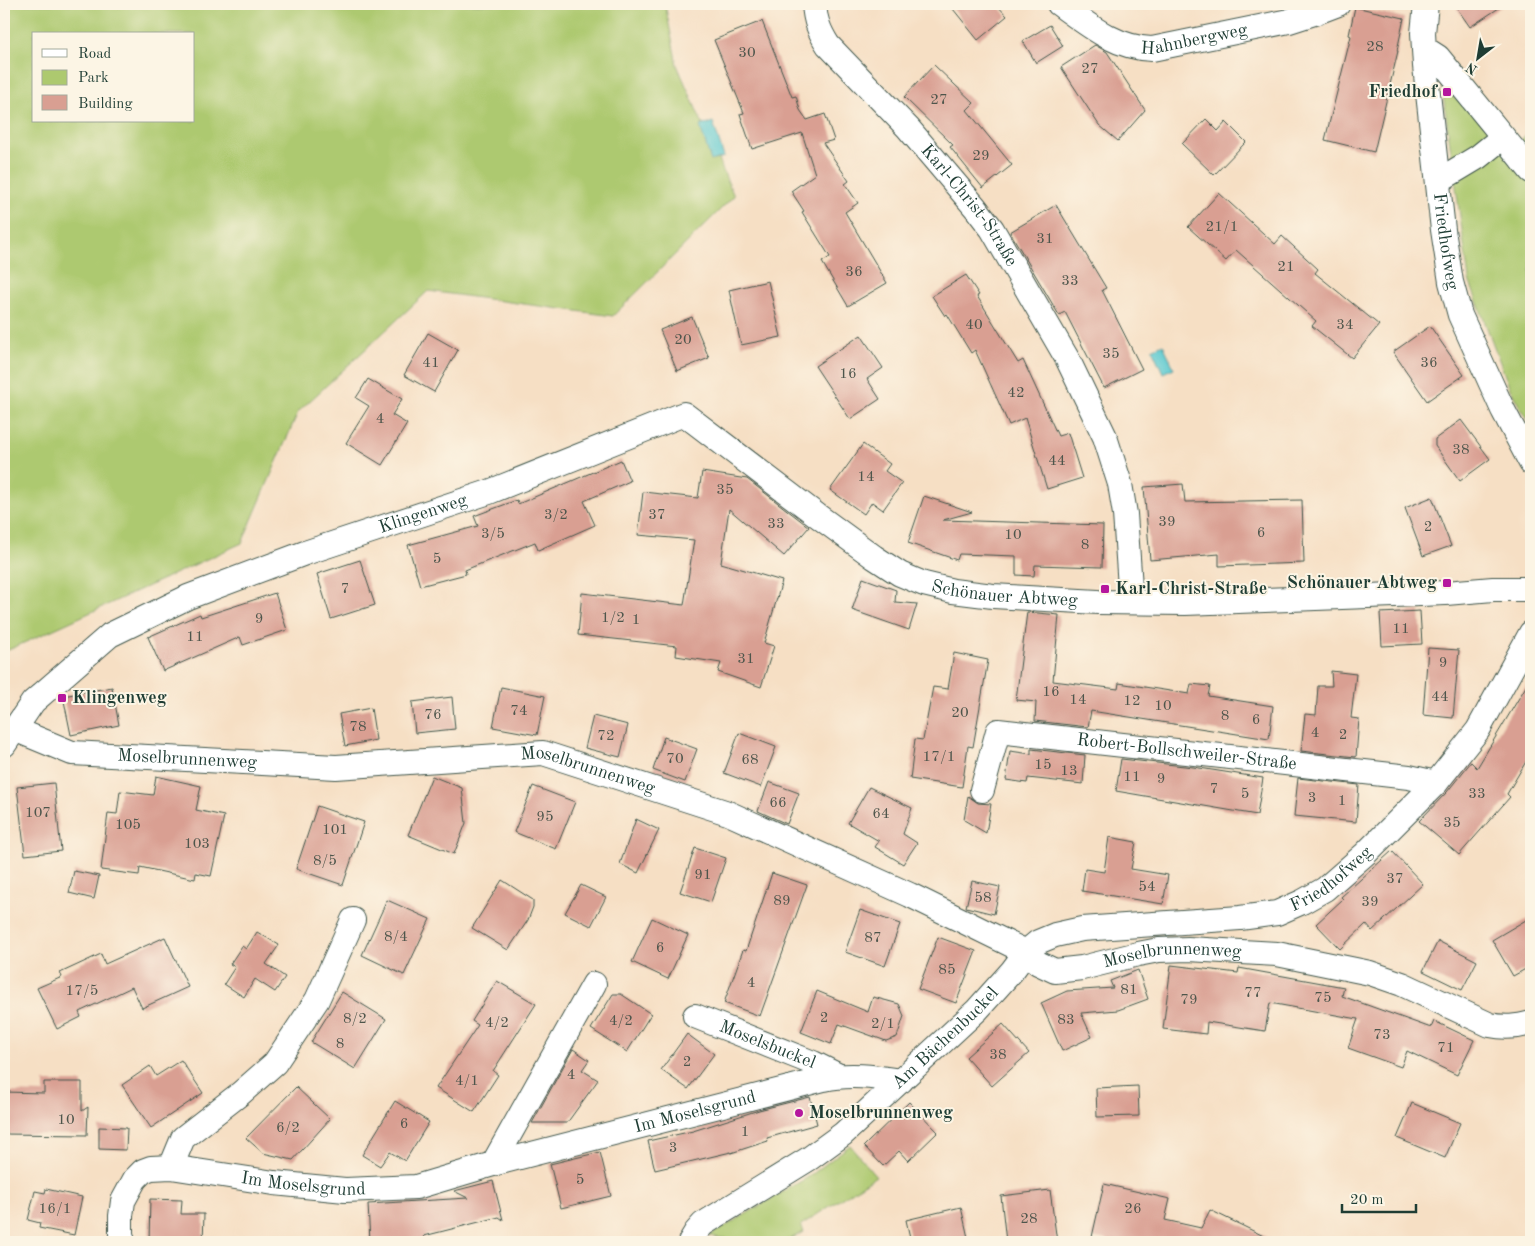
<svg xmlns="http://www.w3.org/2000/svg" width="1535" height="1246" viewBox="0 0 1535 1246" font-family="'Old Standard TT',serif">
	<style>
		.green { fill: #adc96f; stroke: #668352; fill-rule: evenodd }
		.water { fill: #5cc9d0; stroke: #3e8382 }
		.building { fill: #d99f92 }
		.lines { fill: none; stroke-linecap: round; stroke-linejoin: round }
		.minor-casing { stroke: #3f554a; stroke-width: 26 }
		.minor { stroke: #fff; stroke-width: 24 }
		.poi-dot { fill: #b5179e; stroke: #fcf5e5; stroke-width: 2 }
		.labels { text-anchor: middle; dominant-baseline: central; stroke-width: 4; stroke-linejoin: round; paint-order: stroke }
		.number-label { font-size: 15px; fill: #4e564c }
		.street-label { font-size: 18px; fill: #1f3d34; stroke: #fcf5e5 }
		.poi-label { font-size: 18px; font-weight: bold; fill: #1f3d34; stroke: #fcf5e5; text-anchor: start }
	</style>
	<rect width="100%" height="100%" fill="#fcf5e5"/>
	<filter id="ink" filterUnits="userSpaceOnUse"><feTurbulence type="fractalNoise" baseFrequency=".02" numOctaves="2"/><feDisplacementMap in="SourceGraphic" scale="10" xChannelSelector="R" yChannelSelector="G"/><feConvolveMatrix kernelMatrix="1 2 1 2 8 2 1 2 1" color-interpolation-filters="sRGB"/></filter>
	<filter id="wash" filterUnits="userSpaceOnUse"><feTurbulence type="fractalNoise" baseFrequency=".0096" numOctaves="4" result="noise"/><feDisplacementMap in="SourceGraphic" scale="20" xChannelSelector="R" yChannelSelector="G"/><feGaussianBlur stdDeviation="1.12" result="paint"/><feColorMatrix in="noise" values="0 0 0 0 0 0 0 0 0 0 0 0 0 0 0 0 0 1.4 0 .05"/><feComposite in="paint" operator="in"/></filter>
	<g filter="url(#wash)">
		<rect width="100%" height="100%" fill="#f6dfc4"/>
		<g class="green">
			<path d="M4,4H665L677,65L734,196L613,316L428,291L298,412L242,543L4,652ZM34,34H194V121H34Z"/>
			<path d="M1439,66L1508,152L1531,130V427L1510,389L1469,280Z"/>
			<path d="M850,1145L876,1176L801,1225L804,1232L784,1242H746L709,1236L810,1176Z"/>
		</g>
		<g class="water">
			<path d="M713,122L724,157L711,161L700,126Z"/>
			<path d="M1163,344L1174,368L1163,373L1152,349Z"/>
		</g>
		<g id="blocks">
			<g class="building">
				<path d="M949,4H996L1007,16L978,40Z"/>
				<path d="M1454,4H1505L1470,27Z"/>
				<path d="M1355,7L1404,18L1397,51H1398L1374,152L1325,140L1351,36L1349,35Z"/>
				<path d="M762,21L792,97L796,96L800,110L807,120L825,114L834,140L823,143L849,181L845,184L858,203L845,212L887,283L848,306L822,262L830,257L802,212L804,211L791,191L815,174L802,133L752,149L740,114L744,113L714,40Z"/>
				<path d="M1050,25L1063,46L1036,63L1023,41Z"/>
				<path d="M1095,45L1107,52L1145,110L1118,141L1099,125L1061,67Z"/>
				<path d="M934,65L974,103L967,110L1012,165L983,188L950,147L953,145L904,97Z"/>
				<path d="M1206,119L1218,131L1226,122L1246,142L1214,175L1182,144Z"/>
				<path d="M1219,193L1275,244L1282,236L1318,269L1315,273L1379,325L1352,358L1312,326L1316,321L1236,250L1226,261L1188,227Z"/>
				<path d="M1056,205L1106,288L1102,290L1142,369L1104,388L1065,312L1059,315L1010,232Z"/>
				<path d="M966,275L979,295L977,296L1018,363L1023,360L1058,436L1068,433L1082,478L1047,489L1025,418L1009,425L975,350L971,353L947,314L945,316L932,296Z"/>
				<path d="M768,281L781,337L741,345L729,290Z"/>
				<path d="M692,317L709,358L677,371L660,330Z"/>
				<path d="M1430,326L1464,375L1427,401L1393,352Z"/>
				<path d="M428,333L458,350L434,392L404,375Z"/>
				<path d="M861,335L883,368L867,379L880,399L850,419L815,366Z"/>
				<path d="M368,379L402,399L392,415L407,424L382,465L346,443L369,406L356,398Z"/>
				<path d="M1461,420L1490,459L1460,481L1435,446V439Z"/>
				<path d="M863,444L890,464L885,471L902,483L883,510L872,502L864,514L830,490Z"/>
				<path d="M621,460L630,481L584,501L595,525L538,550L535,542L465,570L466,574L420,586L408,545L478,526L474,516L517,500L518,504Z"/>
				<path d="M702,472L747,479L809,527L784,556L729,509L721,563L782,581L764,643L774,646L761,687L718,672L721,663L676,656L677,646L578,635L582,593L684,605L694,540L638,535L643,492L698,498Z"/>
				<path d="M1183,484L1185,502L1302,500L1304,563L1219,566V554L1150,560L1144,487Z"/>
				<path d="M924,496L972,512L943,520L1103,525L1102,567L1035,565L1034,576L1016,575V556L959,554L957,560L908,543Z"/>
				<path d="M1432,497L1451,546L1423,556L1405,508Z"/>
				<path d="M360,560L375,605L331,619L317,574Z"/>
				<path d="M863,578L896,590L895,602L917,604L909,630L852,610Z"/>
				<path d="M275,593L287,630L243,645L240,637L163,671L148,637L200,614L201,617Z"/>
				<path d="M1420,611L1422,644L1382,646L1380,613Z"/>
				<path d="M1027,612L1059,615L1053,681L1118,689L1119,683L1189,694L1191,684L1210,686L1208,696L1273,706L1269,739L1091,711L1088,727L1035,721L1036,702L1016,700Z"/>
				<path d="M1428,648L1459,650L1453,718L1423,715Z"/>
				<path d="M954,653L988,660L973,747L968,746L962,787L910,779L915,739L923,740L933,687L948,689Z"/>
				<path d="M1331,671L1356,674L1351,718L1359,719L1356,757L1301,751L1305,714L1316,715L1318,686H1332Z"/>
				<path d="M1531,678V753L1507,794L1510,797L1459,855L1419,821L1447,792L1471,762L1477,768Z"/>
				<path d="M112,687L119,725L71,735L63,696Z"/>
				<path d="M501,687L545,696L537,735L493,727Z"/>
				<path d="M452,697L455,729L415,733L412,702Z"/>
				<path d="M371,708L376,740L345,746L339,714Z"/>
				<path d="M593,716L628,725L620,757L585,748Z"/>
				<path d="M739,733L776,747L761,787L724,773Z"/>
				<path d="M664,737L697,749L685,782L653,770Z"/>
				<path d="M1031,749L1085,755L1083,784L1028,778L1027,783L1006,780L1010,751L1031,754Z"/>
				<path d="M1121,759L1193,767L1263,778L1257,815L1116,791Z"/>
				<path d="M156,776L201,786L196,810L224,816L211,876L196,873L195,879L140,867L139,875L101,870L108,813L117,814L120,791L153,795Z"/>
				<path d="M432,776L462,788L466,823L454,854L408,835Z"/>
				<path d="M1298,778L1359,785L1356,822L1294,816Z"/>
				<path d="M769,782L799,793L787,824L758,811Z"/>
				<path d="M54,783L61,851L25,855L17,787Z"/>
				<path d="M533,786L575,802L556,849L514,832Z"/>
				<path d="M869,787L912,808L903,834L917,843L903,864L875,847L879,841L848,823Z"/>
				<path d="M968,796L978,803L991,804L986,833L964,820Z"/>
				<path d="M317,806L364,822L343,885L296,869Z"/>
				<path d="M636,819L659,830L638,873L620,864Z"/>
				<path d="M1109,837L1136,842L1131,869L1168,875L1163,904L1082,891L1085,869L1104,872Z"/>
				<path d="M695,848L726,858L711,902L680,892Z"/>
				<path d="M1392,851L1423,884L1372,931L1366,924L1340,949L1316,924L1343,899L1341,897Z"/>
				<path d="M74,871L99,876L94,899L69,893Z"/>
				<path d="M772,873L807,885L760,1016L724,1003L743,950L746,951Z"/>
				<path d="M502,880L533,900V907L528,920L508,950L472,928Z"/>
				<path d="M972,881L1000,887L994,914L966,907Z"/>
				<path d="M581,885L606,897L591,926L565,913Z"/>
				<path d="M387,900L430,919L404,975L362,955Z"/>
				<path d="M860,910L900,924L885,966L845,952Z"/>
				<path d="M1531,917V966L1513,976L1492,940Z"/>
				<path d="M652,918L688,935L668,979L632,962Z"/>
				<path d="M257,932L279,945L266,964L285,977L275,992L255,979L244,997L224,984L235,967L230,964L242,946L246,949Z"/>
				<path d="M165,937L188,987L142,1008L132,987L79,1012L81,1017L57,1029L37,988L62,977L60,973L101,954L105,964Z"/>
				<path d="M938,937L976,951L956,1003L918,989Z"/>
				<path d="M1438,941L1477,961L1462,990L1423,971Z"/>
				<path d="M1171,965L1238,973L1239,968L1344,987L1342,996L1431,1028L1434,1021L1474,1040L1457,1075L1407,1051L1401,1067L1348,1048L1358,1019L1270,1003L1265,1031L1207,1022L1206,1034L1163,1029Z"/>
				<path d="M1138,970L1148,999L1118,1010L1081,1013L1092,1037L1062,1051L1041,1003L1067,991L1113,988L1110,981Z"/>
				<path d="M497,981L536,1004L493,1071L498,1075L474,1112L436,1088L478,1025L472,1021Z"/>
				<path d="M817,991L868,1012L873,997L899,1004L904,1016L897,1037L886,1041L839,1024L831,1044L801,1032Z"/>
				<path d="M342,992L386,1019L355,1069L311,1042Z"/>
				<path d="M613,994H621L651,1014L627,1052L591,1029Z"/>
				<path d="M1003,1024L1029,1053L992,1086L966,1057Z"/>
				<path d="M687,1034L714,1054L688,1089L661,1070Z"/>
				<path d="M573,1049L589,1060L582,1070L598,1080L567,1123H532Z"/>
				<path d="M181,1060L203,1093L151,1128L122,1085L150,1066L156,1076Z"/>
				<path d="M44,1082H82V1111L88,1107L87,1135L4,1134V1092L44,1093Z"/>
				<path d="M1138,1086L1139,1116L1097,1117L1096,1088Z"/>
				<path d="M296,1087L330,1119L293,1160L263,1153L246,1138Z"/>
				<path d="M810,1097L817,1124L767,1138L768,1141L731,1153V1152L655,1170L648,1141L693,1131L759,1110Z"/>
				<path d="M395,1101L429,1122L405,1161L390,1152L380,1166L362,1155Z"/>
				<path d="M909,1102L938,1132L908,1161L899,1151L883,1166L864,1146Z"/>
				<path d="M1412,1103L1460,1123L1445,1158L1397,1138Z"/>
				<path d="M99,1127L127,1128L126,1150L99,1149Z"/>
				<path d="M600,1152L611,1196L561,1208L550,1164Z"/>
				<path d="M493,1181L503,1220L499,1217L424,1236L425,1242H370L368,1204L468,1198L454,1191Z"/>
				<path d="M1104,1184L1170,1199L1165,1220L1201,1228L1210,1210L1276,1242H1115L1092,1237Z"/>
				<path d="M46,1189L82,1197L74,1235L39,1228L40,1223L28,1220L35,1191L45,1193Z"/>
				<path d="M1050,1190L1057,1242H1006L1001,1196Z"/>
				<path d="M150,1199L182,1200L181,1214H204L203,1242H149Z"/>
				<path d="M961,1207L969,1242H911L906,1220Z"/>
			</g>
		</g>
	</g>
	<g filter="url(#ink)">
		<use href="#blocks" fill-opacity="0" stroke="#3f554a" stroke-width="1"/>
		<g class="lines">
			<g class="minor-casing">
				<g id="minor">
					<path id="s1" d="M814,4C815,20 819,31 828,45L908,128L975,207L992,229L1068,360L1105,437L1120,484L1125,514L1131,602"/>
					<path id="s2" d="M1059,4C1087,24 1115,48 1152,49L1289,21L1317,12L1338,4"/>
					<path id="s3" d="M1426,4L1423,33L1425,66L1443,230L1451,282L1460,315L1503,410L1531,463"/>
					<path d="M1424,48L1438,57L1531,171"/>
					<path d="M1438,181L1478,157L1503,137"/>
					<path id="s4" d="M14,729L72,753L336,767L543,753L728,813L910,895L1026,952L1038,963L1055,971L1082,968L1138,954L1159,950L1188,949L1277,954L1370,973L1402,984L1490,1025C1505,1028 1516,1027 1531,1023"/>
					<path id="s5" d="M4,745L33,702L110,635L188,597L305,553L489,492L684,414L818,516L874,557L900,574L924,584L953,591L993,596L1098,602L1185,603L1446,593L1493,589H1531"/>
					<path id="s6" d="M982,790L998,731L1409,777L1436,783"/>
					<path id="s7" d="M695,1016L813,1063L839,1076"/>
					<path d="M493,1164L594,984"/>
					<path d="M171,1167L183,1138L241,1093L275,1063L317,1000L353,920"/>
					<path id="s8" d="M123,1242L121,1234V1216L123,1201L135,1179L143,1171L151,1168L171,1167L274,1183L345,1190L416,1187L493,1164L824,1079C850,1073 875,1077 901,1081"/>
					<path id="s9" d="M690,1242L696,1232L703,1224L810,1158L843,1134L977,1010L1012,971L1026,952L1038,942L1055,935L1082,929L1240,918L1277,913L1302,902L1325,889L1365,854L1436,783L1478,730L1531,633"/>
				</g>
			</g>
			<use href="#minor" class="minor"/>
		</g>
	</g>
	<g class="poi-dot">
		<rect x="1442" y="87" width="10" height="10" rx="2.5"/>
		<rect x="1442" y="578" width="10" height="10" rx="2.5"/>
		<rect x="1100" y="584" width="10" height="10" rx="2.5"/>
		<rect x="57" y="693" width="10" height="10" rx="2.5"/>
		<circle cx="799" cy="1113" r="5"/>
	</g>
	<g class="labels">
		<g class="number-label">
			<text x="1375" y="47">28</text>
			<text x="747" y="53">30</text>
			<text x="1090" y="69">27</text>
			<text x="939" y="100">27</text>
			<text x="981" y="156">29</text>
			<text x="1222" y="227">21/1</text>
			<text x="1045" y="239">31</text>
			<text x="1286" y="267">21</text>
			<text x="854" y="272">36</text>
			<text x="1070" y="281">33</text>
			<text x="974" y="325">40</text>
			<text x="1345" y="325">34</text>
			<text x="683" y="340">20</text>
			<text x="1111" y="354">35</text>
			<text x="431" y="363">41</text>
			<text x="1429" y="363">36</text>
			<text x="848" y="374">16</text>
			<text x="1016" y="393">42</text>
			<text x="380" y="419">4</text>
			<text x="1461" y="450">38</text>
			<text x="1057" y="461">44</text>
			<text x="866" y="477">14</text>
			<text x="725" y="490">35</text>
			<text x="556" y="515">3/2</text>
			<text x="657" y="515">37</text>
			<text x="1167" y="522">39</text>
			<text x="776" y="524">33</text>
			<text x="1428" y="527">2</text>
			<text x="1261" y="533">6</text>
			<text x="493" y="534">3/5</text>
			<text x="1013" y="535">10</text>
			<text x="1085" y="545">8</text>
			<text x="437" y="559">5</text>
			<text x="345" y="589">7</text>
			<text x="613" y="618">1/2</text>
			<text x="259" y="619">9</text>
			<text x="636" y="620">1</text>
			<text x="1401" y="629">11</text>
			<text x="195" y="637">11</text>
			<text x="746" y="659">31</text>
			<text x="1443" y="663">9</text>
			<text x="1051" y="692">16</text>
			<text x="1440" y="697">44</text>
			<text x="1078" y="700">14</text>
			<text x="1132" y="701">12</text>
			<text x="1163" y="706">10</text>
			<text x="519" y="711">74</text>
			<text x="960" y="713">20</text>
			<text x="433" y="715">76</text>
			<text x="1225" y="716">8</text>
			<text x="1256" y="720">6</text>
			<text x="358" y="727">78</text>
			<text x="1315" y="733">4</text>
			<text x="1343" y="735">2</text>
			<text x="606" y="736">72</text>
			<text x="939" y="757">17/1</text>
			<text x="675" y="759">70</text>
			<text x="750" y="760">68</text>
			<text x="1043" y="765">15</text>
			<text x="1069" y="771">13</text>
			<text x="1132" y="777">11</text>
			<text x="1161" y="779">9</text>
			<text x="1214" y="789">7</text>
			<text x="1245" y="794">5</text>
			<text x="1477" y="794">33</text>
			<text x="1312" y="798">3</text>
			<text x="1342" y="801">1</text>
			<text x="778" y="803">66</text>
			<text x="38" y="813">107</text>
			<text x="881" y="814">64</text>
			<text x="545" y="817">95</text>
			<text x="1452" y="823">35</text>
			<text x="128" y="825">105</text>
			<text x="335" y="830">101</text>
			<text x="197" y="844">103</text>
			<text x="325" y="861">8/5</text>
			<text x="703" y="875">91</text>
			<text x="1395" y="879">37</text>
			<text x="1147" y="887">54</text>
			<text x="983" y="898">58</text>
			<text x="782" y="901">89</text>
			<text x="1370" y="902">39</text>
			<text x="396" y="937">8/4</text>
			<text x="873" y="938">87</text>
			<text x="660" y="948">6</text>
			<text x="947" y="970">85</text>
			<text x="751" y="983">4</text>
			<text x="1129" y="990">81</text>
			<text x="82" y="991">17/5</text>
			<text x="1253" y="993">77</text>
			<text x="1323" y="998">75</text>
			<text x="1189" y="1000">79</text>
			<text x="824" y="1018">2</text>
			<text x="355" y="1019">8/2</text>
			<text x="1066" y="1020">83</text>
			<text x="621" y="1021">4/2</text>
			<text x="497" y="1023">4/2</text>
			<text x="883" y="1024">2/1</text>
			<text x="1382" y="1035">73</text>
			<text x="340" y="1044">8</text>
			<text x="1446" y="1048">71</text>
			<text x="998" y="1055">38</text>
			<text x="687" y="1062">2</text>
			<text x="571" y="1075">4</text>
			<text x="467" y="1081">4/1</text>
			<text x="66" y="1120">10</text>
			<text x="404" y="1124">6</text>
			<text x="288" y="1128">6/2</text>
			<text x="745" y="1132">1</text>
			<text x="673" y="1148">3</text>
			<text x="580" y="1180">5</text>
			<text x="55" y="1209">16/1</text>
			<text x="1133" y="1209">26</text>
			<text x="1029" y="1219">28</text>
		</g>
		<g class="street-label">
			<text stroke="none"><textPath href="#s2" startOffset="148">Hahnbergweg</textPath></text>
			<text stroke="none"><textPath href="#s1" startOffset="258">Karl-Christ-Straße</textPath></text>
			<text stroke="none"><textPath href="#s3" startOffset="239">Friedhofweg</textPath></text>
			<text stroke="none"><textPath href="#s5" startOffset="490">Klingenweg</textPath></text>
			<text stroke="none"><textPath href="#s5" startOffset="1146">Schönauer Abtweg</textPath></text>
			<text stroke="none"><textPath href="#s6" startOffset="251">Robert-Bollschweiler-Straße</textPath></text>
			<text stroke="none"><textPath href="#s4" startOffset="178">Moselbrunnenweg</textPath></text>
			<text stroke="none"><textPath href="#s4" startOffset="582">Moselbrunnenweg</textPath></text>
			<text stroke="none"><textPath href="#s9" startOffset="769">Friedhofweg</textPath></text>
			<text stroke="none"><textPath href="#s4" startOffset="1212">Moselbrunnenweg</textPath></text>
			<text stroke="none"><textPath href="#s9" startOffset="329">Am Bächenbuckel</textPath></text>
			<text stroke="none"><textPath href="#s7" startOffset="78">Moselsbuckel</textPath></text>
			<text stroke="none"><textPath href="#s8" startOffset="642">Im Moselsgrund</textPath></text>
			<text stroke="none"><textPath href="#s8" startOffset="240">Im Moselsgrund</textPath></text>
		</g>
		<g class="poi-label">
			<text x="1437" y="92" text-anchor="end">Friedhof</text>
			<text x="1437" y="583" text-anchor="end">Schönauer Abtweg</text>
			<text x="1115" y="589">Karl-Christ-Straße</text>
			<text x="72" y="698">Klingenweg</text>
			<text x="809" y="1113">Moselbrunnenweg</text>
		</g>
	</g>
	<rect width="1535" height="1246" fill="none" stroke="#fcf5e5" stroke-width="20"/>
	<rect x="32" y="32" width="162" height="90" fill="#fcf5e5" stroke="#a4ab9e"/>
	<rect x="42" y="49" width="25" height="8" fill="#ffffff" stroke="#a4ab9e"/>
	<text x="78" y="58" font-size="15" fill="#1f3d34">Road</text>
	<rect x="42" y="70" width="25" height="15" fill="#adc96f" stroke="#a4ab9e"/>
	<text x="78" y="82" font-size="15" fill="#1f3d34">Park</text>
	<rect x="42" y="95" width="25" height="15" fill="#d99f92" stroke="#a4ab9e"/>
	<text x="78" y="108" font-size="15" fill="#1f3d34">Building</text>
	<g transform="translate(1478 58) rotate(211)" stroke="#fcf5e5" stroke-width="4" paint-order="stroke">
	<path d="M0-4L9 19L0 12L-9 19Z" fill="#1f3d34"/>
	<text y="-8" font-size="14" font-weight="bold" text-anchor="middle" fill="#1f3d34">N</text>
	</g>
	<path d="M1342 1204v8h74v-8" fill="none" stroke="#1f3d34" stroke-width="2.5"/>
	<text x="1350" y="1204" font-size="15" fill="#1f3d34" stroke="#fcf5e5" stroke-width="4" paint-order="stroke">20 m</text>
</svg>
